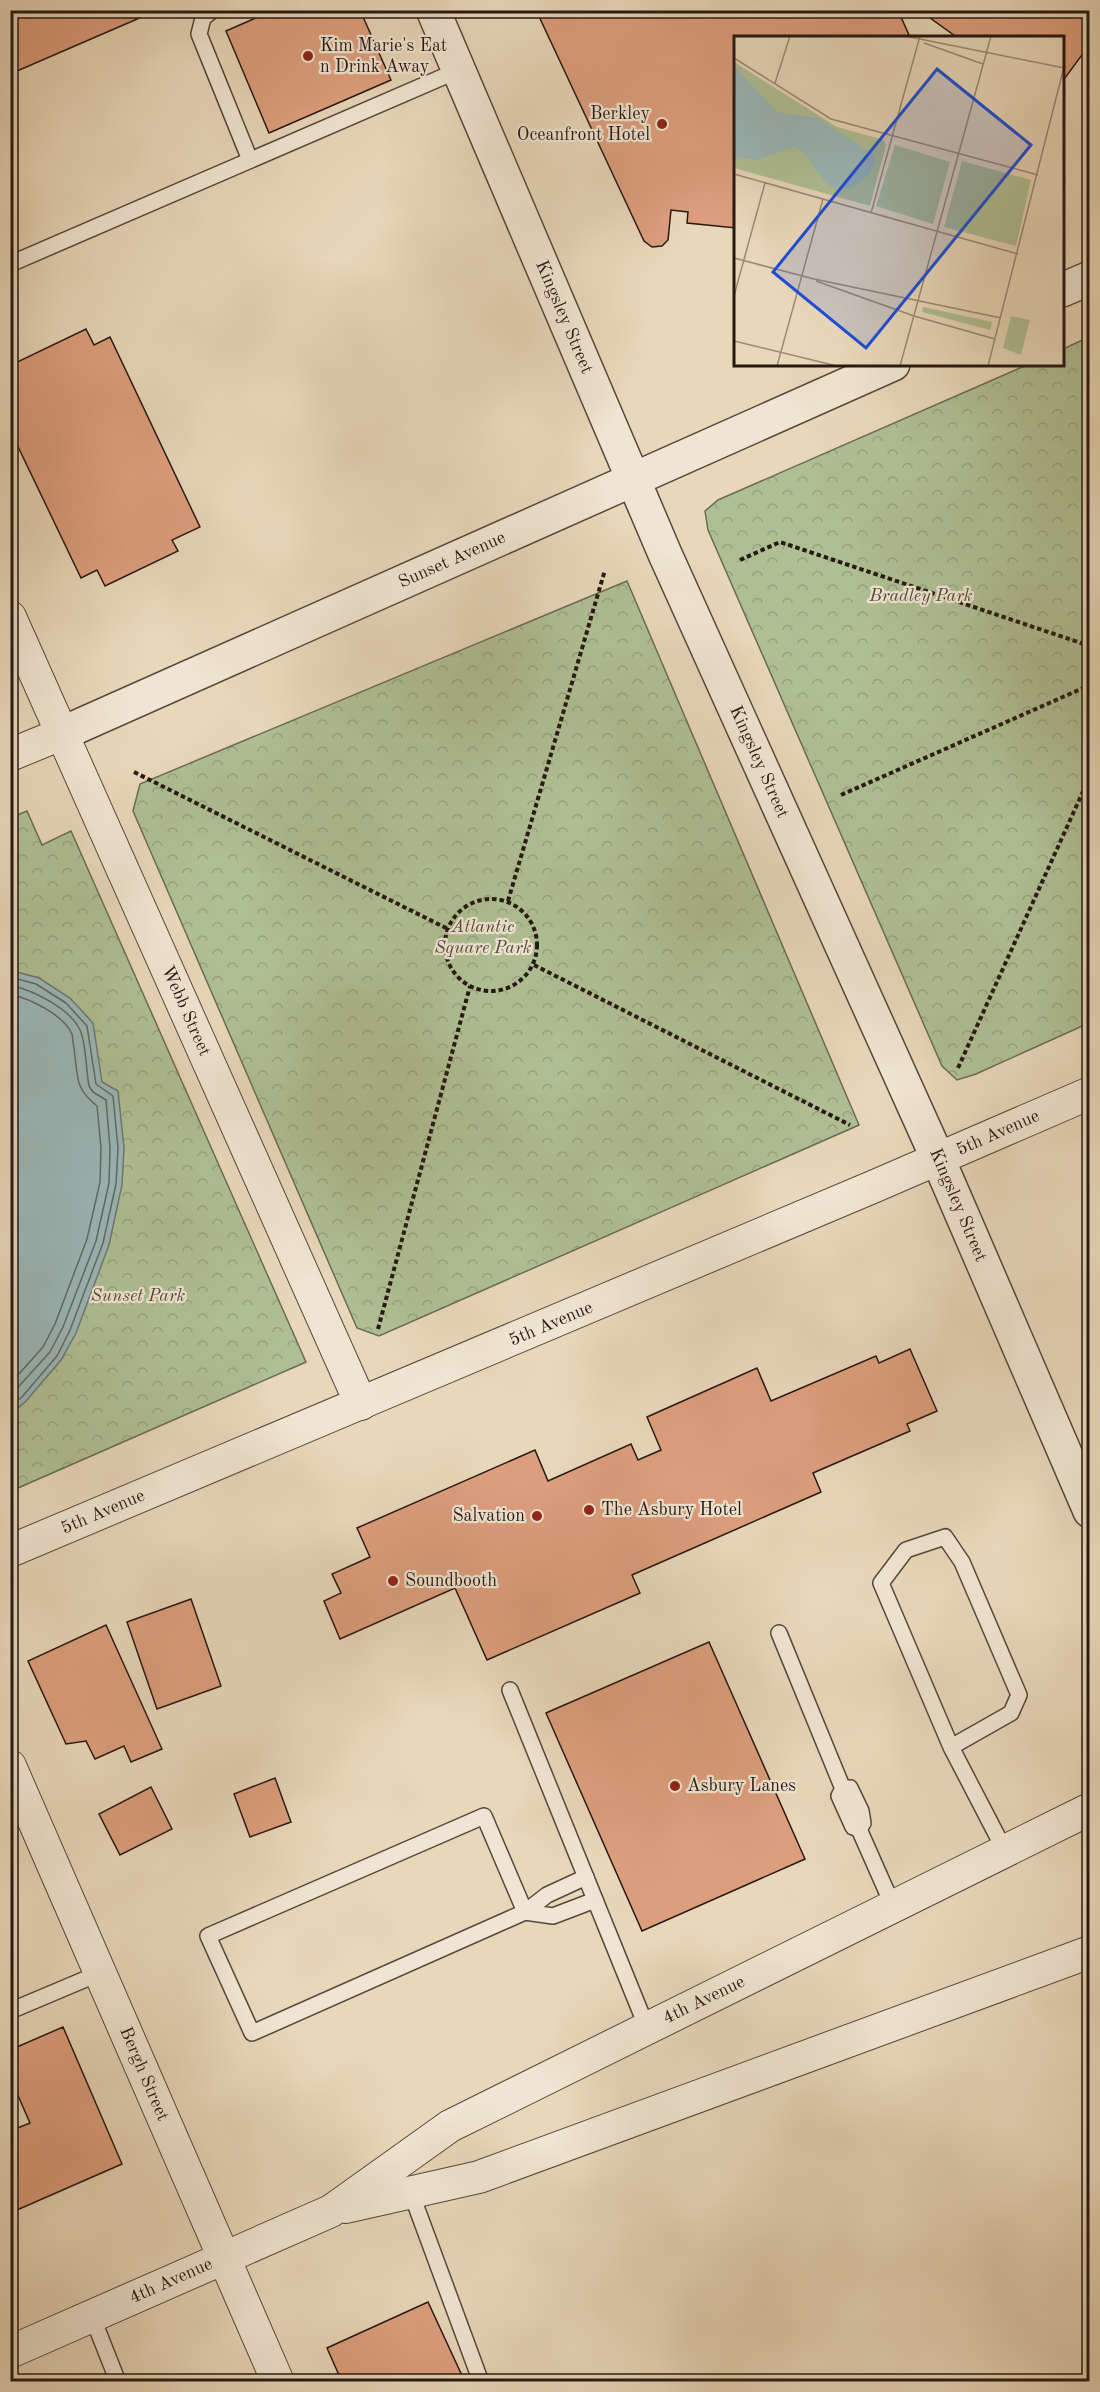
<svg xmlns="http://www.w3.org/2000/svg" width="1100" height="2392" viewBox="0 0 1100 2392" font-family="'Old Standard TT',serif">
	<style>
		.forest { fill: url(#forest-crowns); stroke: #6a6c53; stroke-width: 1.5 }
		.water { fill: #9ab7b8; stroke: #6c7776; stroke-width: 1.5 }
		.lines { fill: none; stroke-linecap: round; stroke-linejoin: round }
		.shore { stroke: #606865; stroke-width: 1.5 }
		.building { fill: #dd9e7d; stroke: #261812; stroke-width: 1.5 }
		.service-casing { stroke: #56483c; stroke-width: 18 }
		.minor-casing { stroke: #56483c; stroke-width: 34 }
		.tertiary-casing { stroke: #56483c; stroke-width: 36 }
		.path { stroke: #261812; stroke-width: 4; stroke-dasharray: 4.5 3; stroke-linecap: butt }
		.service { stroke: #f0e5d2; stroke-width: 15 }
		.minor { stroke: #f0e5d2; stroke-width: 32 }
		.tertiary { stroke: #f0e5d2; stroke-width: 33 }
		.poi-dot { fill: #8f2418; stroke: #f0e5d2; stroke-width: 2 }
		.labels { text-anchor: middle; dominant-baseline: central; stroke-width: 4.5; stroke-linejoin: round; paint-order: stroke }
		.poi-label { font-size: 18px; fill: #261812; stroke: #f0e5d2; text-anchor: start }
		.street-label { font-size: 18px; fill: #261812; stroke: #f0e5d2 }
		.park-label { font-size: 18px; font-style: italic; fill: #4f4a39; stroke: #f0e5d2 }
		.inset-road { fill: none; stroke: #9a8b76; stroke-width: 1.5 }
		.view { fill: #1d4ed8; fill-opacity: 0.15; stroke: #1d4ed8; stroke-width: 3 }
		.inset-edge { fill: none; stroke: #261812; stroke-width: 3 }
	</style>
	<defs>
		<pattern id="forest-crowns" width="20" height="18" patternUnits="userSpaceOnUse" patternTransform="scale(1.5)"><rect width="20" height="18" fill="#afbf94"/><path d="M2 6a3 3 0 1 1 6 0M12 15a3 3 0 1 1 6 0" fill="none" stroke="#96a37f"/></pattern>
	</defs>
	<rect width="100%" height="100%" fill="#e8d7b9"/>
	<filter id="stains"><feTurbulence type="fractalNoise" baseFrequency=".00333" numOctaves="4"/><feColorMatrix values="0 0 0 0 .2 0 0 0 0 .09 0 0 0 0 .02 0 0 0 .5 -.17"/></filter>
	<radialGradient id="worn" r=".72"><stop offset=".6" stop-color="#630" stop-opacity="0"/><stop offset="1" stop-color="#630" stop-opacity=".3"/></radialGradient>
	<g class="forest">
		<path d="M1089,337V1023L976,1074L957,1080L942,1066L708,530L705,511L718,500L1027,365L1062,364L1063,349Z"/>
		<path d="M627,581L859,1125L379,1336L357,1328L133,811L140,784Z"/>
		<path d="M27,811L42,845L71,831L306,1362L11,1491L10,818Z"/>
	</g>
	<path class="water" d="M13,971L39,978L70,998L93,1023L102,1082L118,1091L124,1148L122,1185L109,1245L76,1333L61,1360L26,1401L11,1414L10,972Z"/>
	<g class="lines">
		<g class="shore">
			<path d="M10,977L36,984L66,1003L87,1026L96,1084L113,1096L118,1148L116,1184L103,1243L70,1330L57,1356L22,1397L10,1406"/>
			<path d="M10,985C32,990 70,1008 80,1030C86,1042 86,1071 89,1086L93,1092L106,1100L110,1148L109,1183L96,1241L63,1327L50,1352L10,1396"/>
			<path d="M10,994C30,999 63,1014 72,1034C73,1038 73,1044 74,1048C78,1076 74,1088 97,1106L101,1148L100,1182L87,1239L55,1324L43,1347L10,1384"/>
		</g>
	</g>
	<g class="building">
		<path d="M10,10H158L10,74Z"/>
		<path d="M274,10H350L351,14L360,10L391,80L269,133L226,31Z"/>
		<path d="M536,10H905L901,17L909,35L904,38H736V228L687,223L688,212L671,210L668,240L662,246L652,247L644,241Z"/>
		<path d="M919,10H1090V44L1062,82V38H958Z"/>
		<path d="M86,329L94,345L110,337L200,527L172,540L178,551L105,586L97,570L81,578L10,430V382L17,378L11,365Z"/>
		<path d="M910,1349L937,1411L907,1424L910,1431L813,1473L821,1492L632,1575L640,1593L487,1660L455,1588L340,1639L324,1601L341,1593L332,1574L370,1557L357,1528L535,1450L548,1481L631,1444L638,1460L661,1450L647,1417L757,1368L771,1401L876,1356L879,1363Z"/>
		<path d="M191,1599L221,1686L157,1709L127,1622Z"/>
		<path d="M106,1625L162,1749L131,1762L124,1746L95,1759L86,1741L66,1744L28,1661Z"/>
		<path d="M709,1642L805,1859L642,1931L546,1713Z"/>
		<path d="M275,1778L291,1822L250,1837L234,1794Z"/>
		<path d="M151,1787L172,1829L120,1855L99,1814Z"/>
		<path d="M63,2027L122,2164L10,2213V2131L30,2123L10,2077V2050Z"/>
		<path d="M428,2302L465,2382H342L327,2348Z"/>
	</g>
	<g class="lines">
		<g class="service-casing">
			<g id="service">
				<path d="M213,10L203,18L199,34L250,160"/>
				<path d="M10,264L459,70"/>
				<path d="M779,1633L843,1789"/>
				<path d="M510,1690L647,2028"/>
				<path d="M951,1747L1011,1713L1019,1695L962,1562L945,1537L906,1550L881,1583L951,1747L1005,1851"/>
				<path d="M850,1788L861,1811L863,1823L859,1829L853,1827L839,1796L843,1789Z"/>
				<path d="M484,1816L525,1912L252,2033L208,1936Z"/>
				<path d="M859,1829L893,1906"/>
				<path d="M586,1877L547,1895L525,1912L553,1916L595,1900"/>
				<path d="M10,2011L100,1973"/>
				<path d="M410,2190L481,2382"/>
				<path d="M92,2316L118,2382"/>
			</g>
		</g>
		<g class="minor-casing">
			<g id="minor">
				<path d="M10,617L361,1404"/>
				<path d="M10,755L61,734"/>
				<path d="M10,1551L875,1186L1090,1093"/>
				<path d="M10,1766L278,2382"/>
				<path d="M346,2207L479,2177L1090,1952"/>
				<path d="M10,2352L331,2211L450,2126L1090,1809"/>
			</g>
		</g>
		<g class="tertiary-casing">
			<g id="tertiary">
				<path d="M433,10L665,554L938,1159L1090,1511"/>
				<path d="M1062,290L1090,278"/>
				<path d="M61,734L893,364"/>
			</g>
		</g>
		<g class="path">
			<path d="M740,560L780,542L1090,646"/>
			<path d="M134,772L448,929"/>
			<path d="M841,795L1090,685"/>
			<circle cx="491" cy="945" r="46"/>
			<path d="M508,901L605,570"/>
			<path d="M534,965L850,1125"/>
			<path d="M958,1068L1090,776"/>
			<path d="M378,1329L470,986"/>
		</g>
		<use href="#service" class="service"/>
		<use href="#minor" class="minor"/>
		<use href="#tertiary" class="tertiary"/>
	</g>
	<g class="poi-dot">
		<circle cx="308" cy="56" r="6"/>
		<circle cx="662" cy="124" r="6"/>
		<circle cx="589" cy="1510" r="6"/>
		<circle cx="537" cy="1516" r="6"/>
		<circle cx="393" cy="1581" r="6"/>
		<circle cx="675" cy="1786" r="6"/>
	</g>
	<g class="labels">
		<g class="poi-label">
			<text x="320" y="46">Kim Marie's Eat<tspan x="320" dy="21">n Drink Away</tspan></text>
			<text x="650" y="114" text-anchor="end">Berkley<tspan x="650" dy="21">Oceanfront Hotel</tspan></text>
			<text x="601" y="1510">The Asbury Hotel</text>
			<text x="525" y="1516" text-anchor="end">Salvation</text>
			<text x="405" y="1581">Soundbooth</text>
			<text x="687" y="1786">Asbury Lanes</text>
		</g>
		<g class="street-label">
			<text transform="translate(564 317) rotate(67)">Kingsley Street</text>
			<text transform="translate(452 560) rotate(-24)">Sunset Avenue</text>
			<text transform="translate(759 762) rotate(66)">Kingsley Street</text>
			<text transform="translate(186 1011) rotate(66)">Webb Street</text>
			<text transform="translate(998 1133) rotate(-24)">5th Avenue</text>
			<text transform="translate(958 1205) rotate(67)">Kingsley Street</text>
			<text transform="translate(551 1324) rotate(-23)">5th Avenue</text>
			<text transform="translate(103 1512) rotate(-23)">5th Avenue</text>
			<text transform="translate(704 2000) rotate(-26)">4th Avenue</text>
			<text transform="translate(144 2074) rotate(67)">Bergh Street</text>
			<text transform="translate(171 2281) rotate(-24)">4th Avenue</text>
		</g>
		<g class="park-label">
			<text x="921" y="596">Bradley Park</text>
			<text x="483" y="927">Atlantic<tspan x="483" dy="21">Square Park</tspan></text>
			<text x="138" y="1296">Sunset Park</text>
		</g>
	</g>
	<g transform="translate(734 36)">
		<rect width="330" height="330" fill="#e8d7b9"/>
		<path d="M0,26L103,91L150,104L152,109L136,170L0,132ZM161,109L216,126L199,188L142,170ZM228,125L297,144L282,210L210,191ZM189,271L258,286L256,294L188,276ZM277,280L296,284L287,319L269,312Z" fill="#afbf94"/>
		<path d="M0,30L43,76L83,82L138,117L141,126L135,139L118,151L105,154L93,148L69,116L60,111L24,124L0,121Z" fill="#9ab7b8"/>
		<path class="inset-road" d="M171,0L330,32M190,7L249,28M0,22L97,83L304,139M41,47L56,0M0,138L284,218M137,177L186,0M0,222L80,243L267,282M82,245L180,280L261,303M0,260L31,147M0,305L103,330M43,330L89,163M166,330L257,0M254,330L330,31"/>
		<path class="view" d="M203,33L297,109L132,312L39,236Z"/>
		<rect width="330" height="330" class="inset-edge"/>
	</g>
	<rect width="1100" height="2392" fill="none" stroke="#e8d7b9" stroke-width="36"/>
	<rect x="12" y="12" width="1076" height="2368" fill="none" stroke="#261812" stroke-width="3"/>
	<rect x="18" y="18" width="1064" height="2356" fill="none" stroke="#261812" stroke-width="1.5"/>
	<rect width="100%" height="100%" filter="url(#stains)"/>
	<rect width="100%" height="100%" fill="url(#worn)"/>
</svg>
